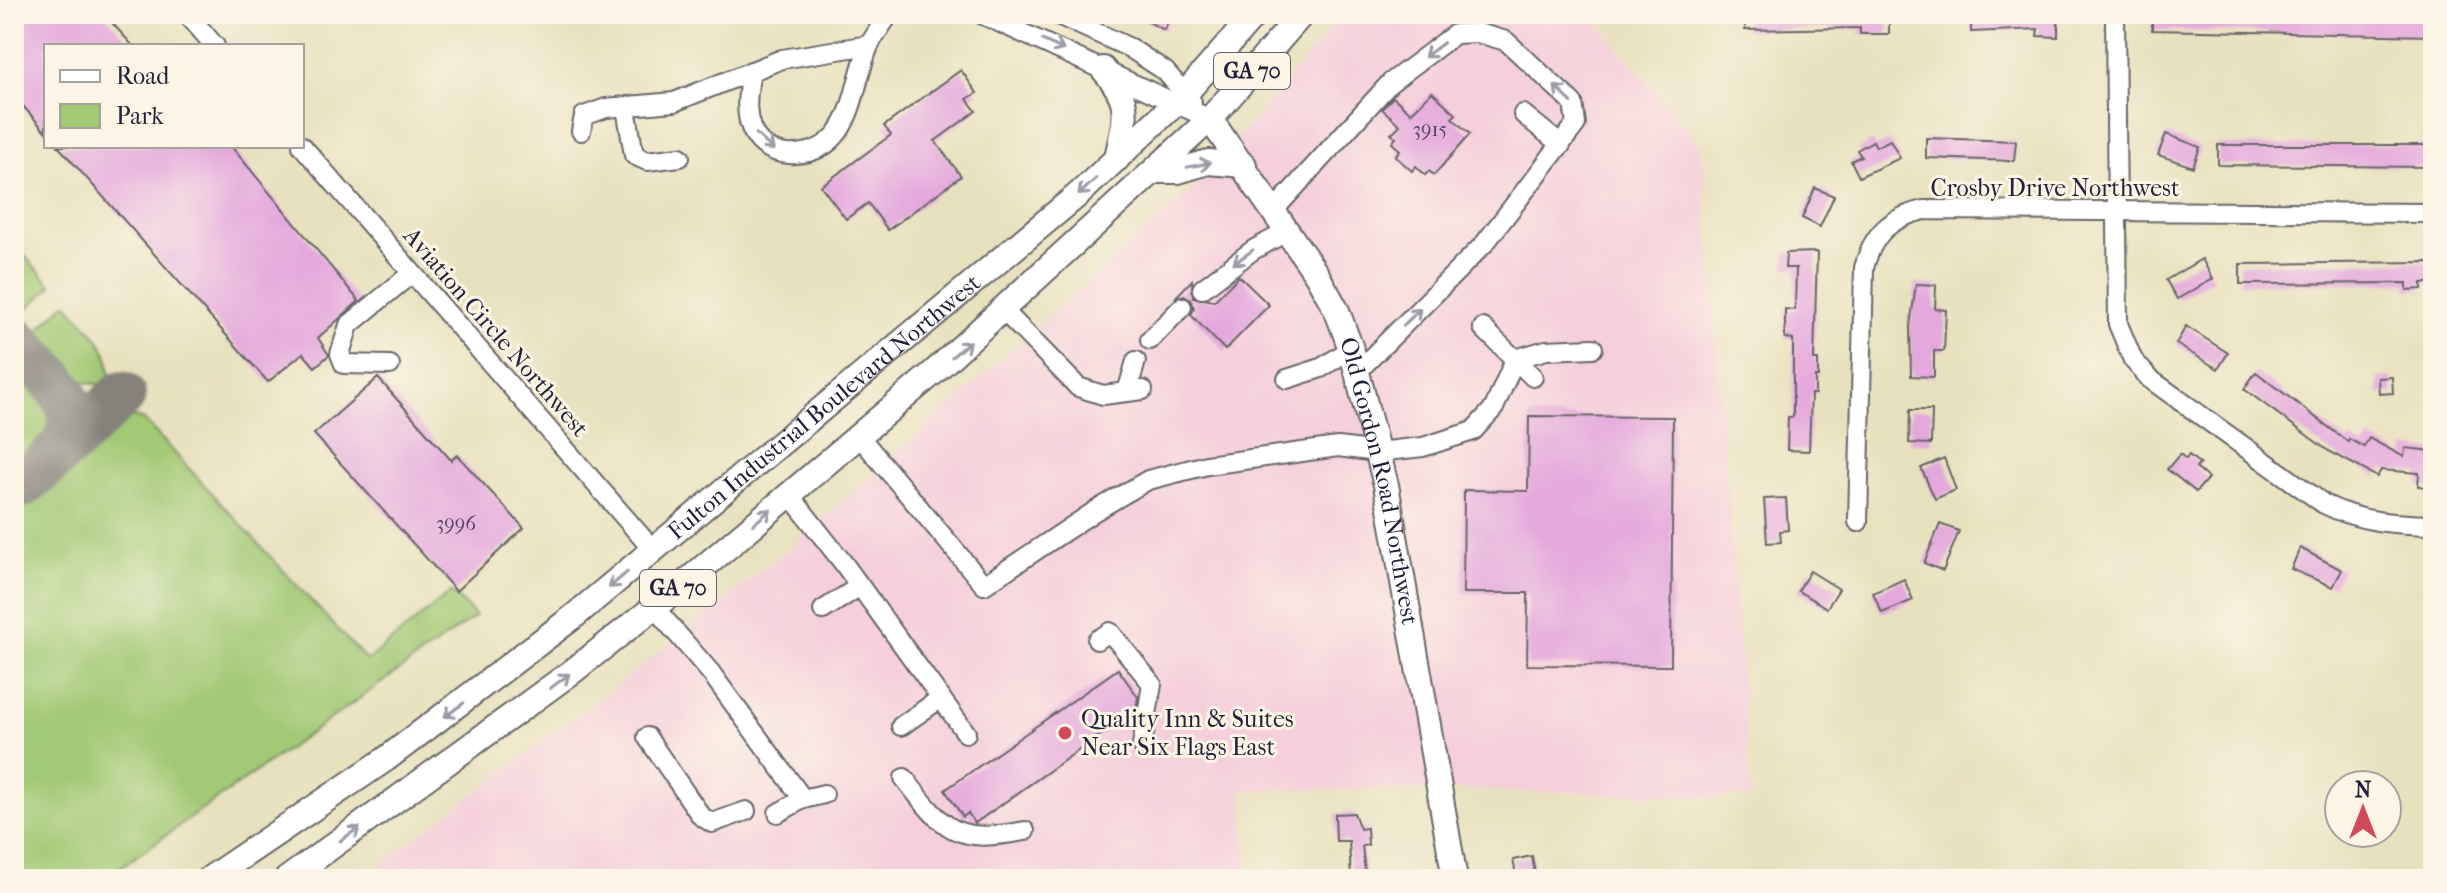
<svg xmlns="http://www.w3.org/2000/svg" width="2447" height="893" viewBox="0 0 2447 893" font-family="'IM FELL French Canon',serif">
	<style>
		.built { fill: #f5cfdb }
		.green { fill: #a2c974; stroke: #627658; stroke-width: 2 }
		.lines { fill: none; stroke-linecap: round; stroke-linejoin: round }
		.taxiway { stroke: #85827c; stroke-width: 48 }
		.building { fill: #e4a8dd }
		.minor-casing { stroke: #676569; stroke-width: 22 }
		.major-casing { stroke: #676569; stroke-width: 28 }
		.minor { stroke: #fff; stroke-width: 18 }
		.major { stroke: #fff; stroke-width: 24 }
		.oneway { stroke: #9c9ca7 }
		.poi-dot { fill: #d1495b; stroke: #fcf5e5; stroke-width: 3 }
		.labels { text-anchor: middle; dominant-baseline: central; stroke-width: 6; stroke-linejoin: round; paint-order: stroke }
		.number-label { font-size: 20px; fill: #524464 }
		.shield { fill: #fcf5e5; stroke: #63616e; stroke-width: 2 }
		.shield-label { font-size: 22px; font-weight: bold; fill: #22223b }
		.street-label { font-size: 24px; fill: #22223b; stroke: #fcf5e5 }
		.poi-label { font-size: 24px; fill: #22223b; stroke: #fcf5e5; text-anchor: start }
	</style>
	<rect width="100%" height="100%" fill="#fcf5e5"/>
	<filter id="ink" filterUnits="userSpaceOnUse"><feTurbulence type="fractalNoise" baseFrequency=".0125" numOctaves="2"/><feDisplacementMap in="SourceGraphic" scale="16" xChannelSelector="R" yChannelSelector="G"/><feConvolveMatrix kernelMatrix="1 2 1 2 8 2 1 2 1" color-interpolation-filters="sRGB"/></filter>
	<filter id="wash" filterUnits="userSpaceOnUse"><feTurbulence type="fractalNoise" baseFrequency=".006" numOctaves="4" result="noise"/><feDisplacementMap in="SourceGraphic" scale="32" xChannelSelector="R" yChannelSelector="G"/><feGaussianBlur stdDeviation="1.8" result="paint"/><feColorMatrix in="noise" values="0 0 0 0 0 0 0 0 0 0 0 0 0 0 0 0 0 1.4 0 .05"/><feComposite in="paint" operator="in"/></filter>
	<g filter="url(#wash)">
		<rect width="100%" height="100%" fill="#e8e1be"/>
		<path class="built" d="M1343,14H1590L1702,148L1751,798L1441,789L1242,790L1248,879H361L588,708L790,548L1203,180Z"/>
		<g class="green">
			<path d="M14,244L52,286L17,318L14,315Z"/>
			<path d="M66,303C86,325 115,348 109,380L101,385L70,379L32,336Z"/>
			<path d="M14,365L56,413L52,434L30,453L14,457Z"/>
			<path d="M133,417L144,420L367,661L451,592L476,616L104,879H14V512L115,423Z"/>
		</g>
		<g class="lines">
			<g class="taxiway">
				<path d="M14,339C48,377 103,414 50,461C38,471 28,482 14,487"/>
				<path d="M66,447L122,395"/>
			</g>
		</g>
		<g id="blocks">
			<g class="building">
				<path d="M14,14H104L133,46H46V132L14,96Z"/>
				<path d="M1133,14H1172L1164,30Z"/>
				<path d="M1746,14H1889V34H1860V28L1745,30Z"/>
				<path d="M1971,14H2058V37L2037,36L2038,29L1971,32Z"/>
				<path d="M2152,14L2433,17V36L2152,30Z"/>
				<path d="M961,70L977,93L967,99L976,111L935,141L961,176L888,230L868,203L846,219L821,186L891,135L884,126Z"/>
				<path d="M1432,92L1456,114L1452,118L1470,134L1434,175L1429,171L1425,175L1416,166L1412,171L1395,156L1400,150L1392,143L1396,138L1391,134L1400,125L1382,109L1393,97L1411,113Z"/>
				<path d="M2166,134L2200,147L2193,167L2158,155Z"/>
				<path d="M1926,138L2016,141L2014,161L1926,158Z"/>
				<path d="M1890,140L1900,158L1859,177L1851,161L1861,156L1857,150L1873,141L1876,147Z"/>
				<path d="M2218,145H2431L2430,167L2218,165Z"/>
				<path d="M58,146H231L359,301L318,338L329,355L315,367L303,353L268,382Z"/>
				<path d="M1815,188L1834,196L1820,227L1802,218Z"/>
				<path d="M1817,252L1814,360H1818V377H1815V394H1811L1809,451L1787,450L1788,417H1793V339L1785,338V309L1795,310L1796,268H1785L1786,253Z"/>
				<path d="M2202,259L2213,279L2177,299L2166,280Z"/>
				<path d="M2433,262V283H2422V289L2407,290V283L2240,284V264Z"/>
				<path d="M1239,276L1269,305L1225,350L1191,315L1194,309L1191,299L1184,295L1175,298L1192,280L1193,297L1214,301Z"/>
				<path d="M1916,284L1936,285L1935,309L1946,310L1944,351H1934V377L1911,376L1910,326Z"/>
				<path d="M2186,326L2228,353L2218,369L2176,344Z"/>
				<path d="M2256,372L2348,442L2349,439L2364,447L2369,438L2404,457L2405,448L2433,451V488L2418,486L2419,473L2381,470L2377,477L2327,450L2244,389Z"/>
				<path d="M2392,377L2393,393L2379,394L2378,378Z"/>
				<path d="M378,378L451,460L457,455L524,528L456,591L314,434Z"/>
				<path d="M1910,410H1932L1931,444L1909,443Z"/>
				<path d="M1529,416L1673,417L1671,666L1527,665L1528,593H1463L1464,490L1528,491Z"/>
				<path d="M2180,454L2186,459L2189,455L2200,464L2196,468L2208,478L2196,492L2167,469Z"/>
				<path d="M1944,458L1956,490L1935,499L1921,468Z"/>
				<path d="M1786,498L1788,530L1780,531L1781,542L1767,543L1764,499Z"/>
				<path d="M1940,524L1959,531L1943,571L1924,563Z"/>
				<path d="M2300,548L2342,570L2333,587L2291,569Z"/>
				<path d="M1810,571L1839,589L1827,608L1798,591Z"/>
				<path d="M1904,579L1913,600L1882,613L1873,593Z"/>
				<path d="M1118,669L1138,697L1136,710L975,823L968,813L963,817L945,790Z"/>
				<path d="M1354,813L1360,829L1367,828L1368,845L1362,846L1366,879H1351L1349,841H1336L1335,814Z"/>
				<path d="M1532,856L1536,879H1517L1513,860Z"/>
			</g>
		</g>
	</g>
	<g filter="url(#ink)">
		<use href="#blocks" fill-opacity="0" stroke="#676569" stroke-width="2"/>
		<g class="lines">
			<g class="minor-casing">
				<g id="minor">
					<path d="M187,14L215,46"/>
					<path d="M981,14L1210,119"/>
					<path d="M1056,14L1130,48L1165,71L1192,102"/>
					<path d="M2115,14L2118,324L2133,360L2150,379L2324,504C2360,522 2392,524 2433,525"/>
					<path d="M751,71C747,94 742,123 760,142C769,151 783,155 795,154C855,151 851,87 869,46C874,35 883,24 889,14"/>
					<path d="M626,108L634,155L647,161L680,157"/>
					<path d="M1523,114L1561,145"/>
					<path d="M581,131L584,116L606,108L674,102L782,59L869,45"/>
					<path d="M302,146L653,550"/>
					<path d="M1274,210L1390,83L1455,34L1478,33L1506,41L1573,103L1576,124L1485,243L1357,372"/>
					<path d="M1202,289L1253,250L1288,231"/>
					<path d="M1004,311L1078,387L1103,395L1143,390"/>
					<path d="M1483,328L1533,377"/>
					<path d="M1150,340L1182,307"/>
					<path d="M390,365L344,364L340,354L349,325L412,273"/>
					<path d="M1287,379L1321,368L1351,349"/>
					<path d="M1127,392L1136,361"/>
					<path d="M859,436L984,585L1095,511L1148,480L1207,465L1338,447L1377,452L1423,447L1473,431L1494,408L1515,359L1546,350L1593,348"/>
					<path d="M789,494L844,564L966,733"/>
					<path d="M1858,522L1864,268C1873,233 1890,218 1924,210L2433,213"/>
					<path d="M654,607L711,673L803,799"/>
					<path d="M823,610L860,586"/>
					<path d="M1097,640L1110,632L1152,684L1142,745"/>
					<path d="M901,726L941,698"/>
					<path d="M647,737L701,816L712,823L746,811"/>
					<path d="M904,778C945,831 955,844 1025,831"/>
					<path d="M778,813L803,799L824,794"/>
				</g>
			</g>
			<g class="major-casing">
				<g id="major">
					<path d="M1103,69C1134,105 1125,115 1117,159"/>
					<path id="s1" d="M1210,119L1317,275L1337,311L1351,349L1386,485L1455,879"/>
					<path d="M1156,171H1178L1208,162L1244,165"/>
					<path id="s2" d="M209,879L386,759L573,617L1080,193L1184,95L1255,14"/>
					<path d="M287,879L573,671L685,583L934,372L1210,119L1302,14"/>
				</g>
			</g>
			<use href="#minor" class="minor"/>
			<use href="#major" class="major"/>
		</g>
		<defs><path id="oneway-shaft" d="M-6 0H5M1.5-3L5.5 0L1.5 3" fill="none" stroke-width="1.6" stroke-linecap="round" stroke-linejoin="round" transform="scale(2)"/></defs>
		<g class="oneway">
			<use href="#oneway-shaft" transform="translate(1053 45) rotate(24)"/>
			<use href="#oneway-shaft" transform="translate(1434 50) rotate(143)"/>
			<use href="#oneway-shaft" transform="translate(1563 94) rotate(-136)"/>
			<use href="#oneway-shaft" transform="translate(765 142) rotate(43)"/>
			<use href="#oneway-shaft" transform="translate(1199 165) rotate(-11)"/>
			<use href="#oneway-shaft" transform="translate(1087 187) rotate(137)"/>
			<use href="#oneway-shaft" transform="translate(1243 257) rotate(144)"/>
			<use href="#oneway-shaft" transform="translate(1412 317) rotate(-45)"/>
			<use href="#oneway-shaft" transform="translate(961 349) rotate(-41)"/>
			<use href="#oneway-shaft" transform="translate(762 517) rotate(-40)"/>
			<use href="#oneway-shaft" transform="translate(618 580) rotate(140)"/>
			<use href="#oneway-shaft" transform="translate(560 681) rotate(-37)"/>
			<use href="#oneway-shaft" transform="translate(454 710) rotate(144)"/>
			<use href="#oneway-shaft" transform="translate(350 834) rotate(-35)"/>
		</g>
	</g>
	<circle class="poi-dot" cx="1065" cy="733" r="8"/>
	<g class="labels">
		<g class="number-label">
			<text x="1430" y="129">3915</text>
			<text x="456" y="523">3996</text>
		</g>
		<g class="shield">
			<rect x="1214" y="53" width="76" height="36" rx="6"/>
			<rect x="640" y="570" width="76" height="36" rx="6"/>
		</g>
		<g class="shield-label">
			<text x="1252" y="71">GA 70</text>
			<text x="678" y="588">GA 70</text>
		</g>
		<g class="street-label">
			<text x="2055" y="188">Crosby Drive Northwest</text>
			<text transform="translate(496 332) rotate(49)">Aviation Circle Northwest</text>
			<text stroke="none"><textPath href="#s2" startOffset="776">Fulton Industrial Boulevard Northwest</textPath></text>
			<text stroke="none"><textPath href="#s1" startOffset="406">Old Gordon Road Northwest</textPath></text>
		</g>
		<g class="poi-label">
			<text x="1081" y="719">Quality Inn &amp; Suites<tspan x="1081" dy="28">Near Six Flags East</tspan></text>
		</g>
	</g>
	<rect width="2447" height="893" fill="none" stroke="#fcf5e5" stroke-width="48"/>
	<rect x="44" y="44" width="260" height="104" fill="#fcf5e5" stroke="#a5a1a1" stroke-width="2"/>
	<rect x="60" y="70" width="40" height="12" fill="#ffffff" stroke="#a5a1a1" stroke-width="2"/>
	<text x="116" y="84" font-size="24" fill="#22223b">Road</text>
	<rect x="60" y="104" width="40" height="24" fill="#a2c974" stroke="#a5a1a1" stroke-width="2"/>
	<text x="116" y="124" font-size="24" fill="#22223b">Park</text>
	<g transform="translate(2363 809)"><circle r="38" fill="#fcf5e5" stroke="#a5a1a1" stroke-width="2"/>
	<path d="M0-6L14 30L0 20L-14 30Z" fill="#d1495b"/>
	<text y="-12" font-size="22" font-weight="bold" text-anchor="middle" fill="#22223b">N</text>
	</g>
</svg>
